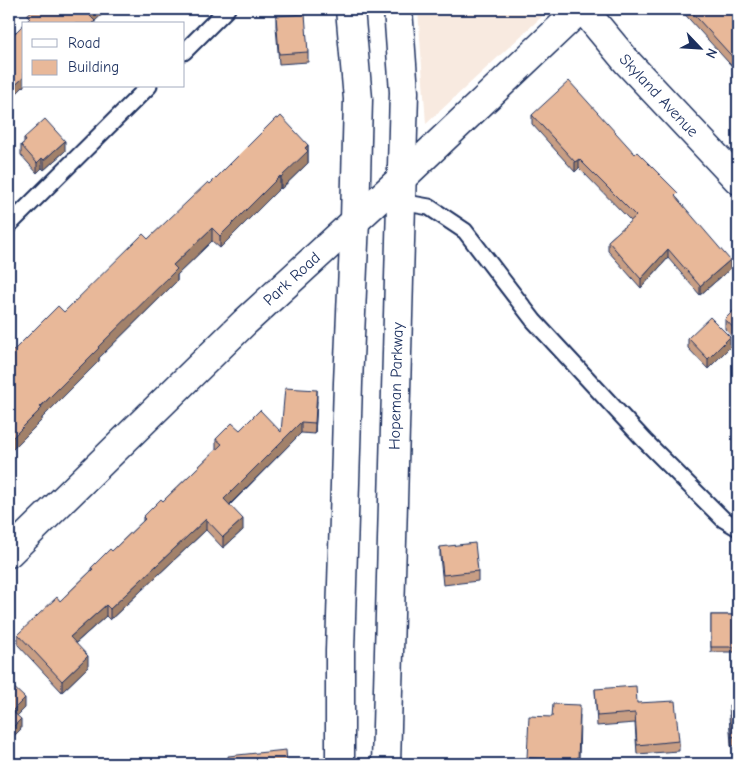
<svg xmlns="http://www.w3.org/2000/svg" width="747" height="773" viewBox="0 0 747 773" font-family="'Comic Neue',sans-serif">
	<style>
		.built { fill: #f8eae0 }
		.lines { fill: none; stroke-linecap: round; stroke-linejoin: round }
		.lane-casing { stroke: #1b2f5e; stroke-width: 19 }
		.street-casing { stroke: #1b2f5e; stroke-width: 31 }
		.secondary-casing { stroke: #1b2f5e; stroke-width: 31 }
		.lane { stroke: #fff; stroke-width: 15 }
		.street { stroke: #fff; stroke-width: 28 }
		.secondary { stroke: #fff; stroke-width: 28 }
		.wall { fill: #c89e84; stroke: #1b2f5e }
		.shaded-wall { fill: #a2816b; stroke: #1b2f5e }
		.building { fill: #e8b899; stroke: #1b2f5e }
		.labels { text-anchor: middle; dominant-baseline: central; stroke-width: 4; stroke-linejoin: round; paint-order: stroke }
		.street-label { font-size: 16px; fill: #1b2f5e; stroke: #fff }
	</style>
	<rect width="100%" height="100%" fill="#fff"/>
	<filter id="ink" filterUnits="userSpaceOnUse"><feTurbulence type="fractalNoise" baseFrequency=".02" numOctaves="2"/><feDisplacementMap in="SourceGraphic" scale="10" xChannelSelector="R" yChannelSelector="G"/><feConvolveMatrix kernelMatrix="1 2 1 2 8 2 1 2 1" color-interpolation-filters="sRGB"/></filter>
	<g filter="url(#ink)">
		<path class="built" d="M418,9H550L426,124Z"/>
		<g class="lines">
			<g class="lane-casing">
				<g id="lane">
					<path d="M184,52L227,9"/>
					<path d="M401,202L429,207L465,231L534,321L645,441L723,519L738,528"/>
					<path d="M9,225L149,86"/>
				</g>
			</g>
			<g class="street-casing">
				<g id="street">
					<path id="s1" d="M583,9L628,63L738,180"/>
					<path id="s2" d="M9,553L245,322L402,178L580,9"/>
				</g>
			</g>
			<g class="secondary-casing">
				<g id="secondary">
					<path d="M340,764V651L348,383L355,220L358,99L350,9"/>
					<path id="s3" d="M386,764L404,92L398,9"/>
				</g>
			</g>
			<use href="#lane" class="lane"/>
			<use href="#street" class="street"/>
			<use href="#secondary" class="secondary"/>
		</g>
		<g class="wall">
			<path d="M680,9H736L738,12V73Z"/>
			<path d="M276,16L308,52V62L279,64L276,26Z"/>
			<path d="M532,115L635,154L678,199L730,269L700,295L668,258L641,288L608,251V241L631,221L579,168L575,172L532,124Z"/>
			<path d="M24,138L65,151L44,170L42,168L37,173L21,155V145L24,143Z"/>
			<path d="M308,145V163L281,189L280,188L220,248L212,241L177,275V281L99,358V361L42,418V420L9,453V355L64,312L148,239L210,184Z"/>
			<path d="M738,306V343L725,329V319Z"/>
			<path d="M688,338L730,347L708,369L688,348Z"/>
			<path d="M317,401L315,434L301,433L230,505L243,530L223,548L206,530L110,620L106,616L76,643L88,667L62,692L18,645V634L60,601L91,571V568L112,551L143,521V517L163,501L216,450V439L240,430L281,432Z"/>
			<path d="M440,547L478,571V581L443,585L440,556Z"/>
			<rect x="711" y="615" width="25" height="37"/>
			<path d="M595,689L637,703L679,741V751L637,754L635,723L597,726Z"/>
			<path d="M738,704V746H731L729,715Z"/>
			<path d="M580,715L579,764H527V758L552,717Z"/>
		</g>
		<g class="shaded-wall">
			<path d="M98,9H108L95,21V24H92L90,16Z"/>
			<path d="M24,77V86L9,101V91Z"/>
			<path d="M65,141V151L44,170V160Z"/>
			<path d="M308,145V163L281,189V177Z"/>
			<path d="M42,158V168L37,173V163Z"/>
			<path d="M579,159V168L575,172V162Z"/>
			<path d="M280,176V188L220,248V236Z"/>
			<path d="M212,228V241L177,275V281L99,358V361L42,418V420L9,453V441L173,265Z"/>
			<path d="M668,249V258L641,288V279Z"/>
			<path d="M730,260V269L700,295V286Z"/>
			<path d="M730,337V347L708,369V359Z"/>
			<path d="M317,390V401L315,434V423Z"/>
			<path d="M301,422V433L224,510V499Z"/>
			<path d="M206,519V530L110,620V609Z"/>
			<path d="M243,519V530L223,548V537Z"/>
			<path d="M106,605V616L70,648V637Z"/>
			<path d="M88,656V667L62,692V681Z"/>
			<path d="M25,698V708L12,721V711Z"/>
			<path d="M21,719V729L9,741V731Z"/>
		</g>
		<g class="building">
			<path d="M34,9H98L90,16L95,21L92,24H24L30,18L27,15Z"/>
			<path d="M689,9H736L738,12V63Z"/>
			<path d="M305,14L308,52L279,54L276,16Z"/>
			<path d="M24,24V77L9,91V39Z"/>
			<path d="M569,81L635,154L637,152L678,193L675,196L730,260L700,286L668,249L641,279L608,241L636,216L579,159L575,162L532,115Z"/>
			<path d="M281,116L308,145L305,148L308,151L281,177L280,176L220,236L212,228L173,265L177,269L98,347L99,348L40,407L42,408L9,441V355L58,306L64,312L143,234L148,239L208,182L210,184L276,118L278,119Z"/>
			<path d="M45,119L65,141L44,160L42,158L37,163L21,145L26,141L24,138Z"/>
			<path d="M738,306V333L725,319Z"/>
			<path d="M710,317L730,337L708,359L688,338Z"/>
			<path d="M285,388L317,390L315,423L301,422L224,499L243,519L223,537L206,519L110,609L106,605L70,637L88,656L62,681L18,634L57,597L60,601L93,569L91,568L110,549L112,551L145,519L143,517L161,499L163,501L222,444L216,439L232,423L240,430L260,410L281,432Z"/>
			<path d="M475,543L478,571L443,575L440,547Z"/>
			<rect x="711" y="615" width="25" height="32"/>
			<path d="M9,683L25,698L12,711L21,719L9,731Z"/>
			<path d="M636,686L637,703L675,701L679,741L637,745L635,713L597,716L595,689Z"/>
			<path d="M553,704L580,705L578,760L527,758L529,716L552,717Z"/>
			<path d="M738,704V736L731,737L729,705Z"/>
			<path d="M286,750L287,764H229L228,756Z"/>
		</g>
	</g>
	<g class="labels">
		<g class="street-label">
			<text stroke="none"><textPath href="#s1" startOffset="115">Skyland Avenue</textPath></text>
			<text stroke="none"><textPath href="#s2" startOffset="394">Park Road</textPath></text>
			<text stroke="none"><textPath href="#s3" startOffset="378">Hopeman Parkway</textPath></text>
		</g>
	</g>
	<rect width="747" height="773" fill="none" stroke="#fff" stroke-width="30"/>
	<rect x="15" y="15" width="717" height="743" fill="none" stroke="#1b2f5e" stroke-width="2" filter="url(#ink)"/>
	<rect x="22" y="22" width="162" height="65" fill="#ffffff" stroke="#a4acbf"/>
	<rect x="32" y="39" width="25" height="8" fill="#ffffff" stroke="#a4acbf"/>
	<text x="68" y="48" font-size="15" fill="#1b2f5e">Road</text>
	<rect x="32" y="60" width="25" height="15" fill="#e8b899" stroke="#a4acbf"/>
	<text x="68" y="72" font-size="15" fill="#1b2f5e">Building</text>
	<g transform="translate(700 48) rotate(115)" stroke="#ffffff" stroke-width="4" paint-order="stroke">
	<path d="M0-4L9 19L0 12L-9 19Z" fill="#1b2f5e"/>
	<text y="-8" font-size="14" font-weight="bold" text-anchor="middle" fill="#1b2f5e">N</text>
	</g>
</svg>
